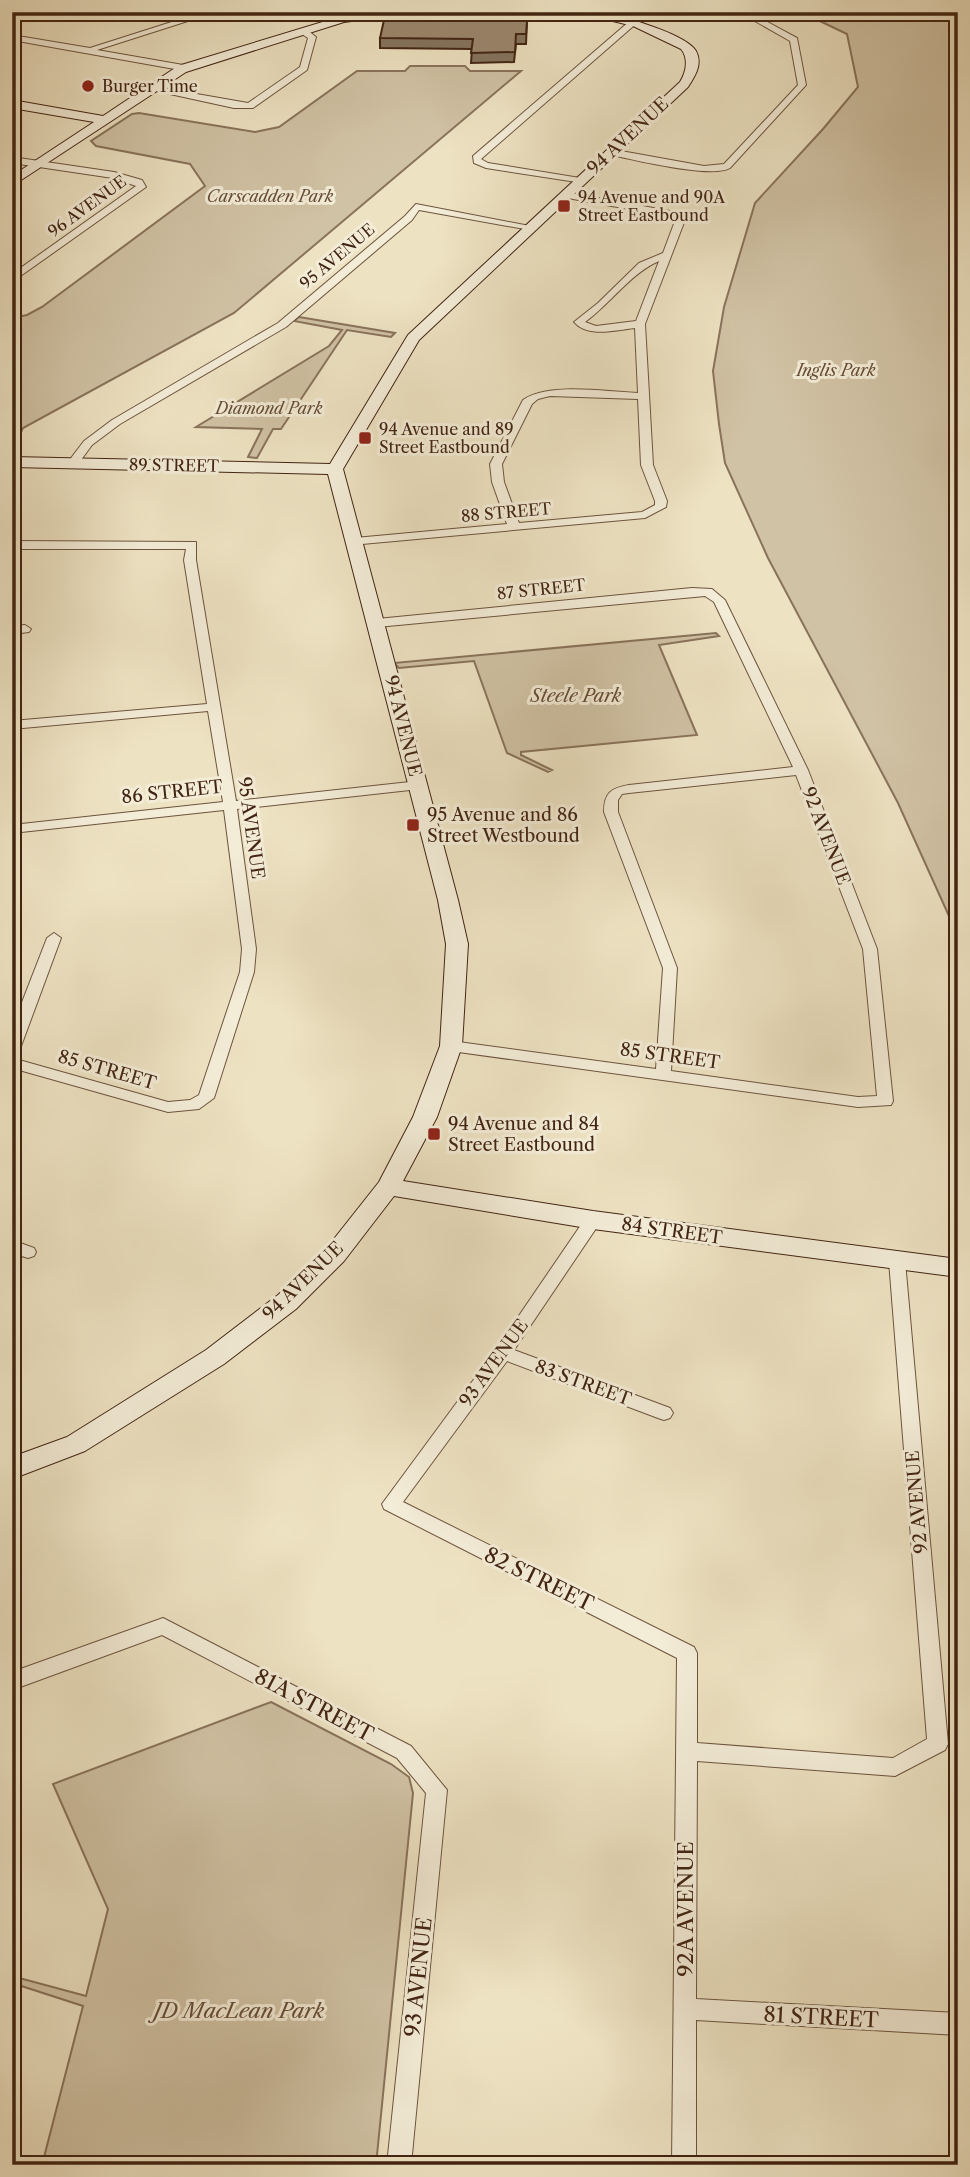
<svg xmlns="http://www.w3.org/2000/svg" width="970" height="2177" viewBox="0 0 970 2177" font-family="'Libre Caslon Text',serif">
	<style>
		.green { fill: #d0c2a4; stroke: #89735b; stroke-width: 2 }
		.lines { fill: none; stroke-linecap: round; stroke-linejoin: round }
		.street-casing { stroke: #6d543e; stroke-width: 2 }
		.secondary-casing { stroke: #422412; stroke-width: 2 }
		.street { fill: #f3ecd7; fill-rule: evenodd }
		.secondary { fill: #f3ecd7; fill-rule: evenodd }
		.wall { fill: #85745f; stroke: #422412; stroke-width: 2 }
		.building { fill: #9b876e; stroke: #422412; stroke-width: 2 }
		.poi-dot { fill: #8f2418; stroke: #f3ecd7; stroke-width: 2.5 }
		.labels { text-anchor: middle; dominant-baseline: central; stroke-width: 6; stroke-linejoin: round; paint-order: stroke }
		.far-poi-label { font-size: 16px; fill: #422412; stroke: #f3ecd7; text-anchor: start }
		.far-park-label { font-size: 16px; font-style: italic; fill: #664c36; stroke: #f3ecd7 }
		.far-street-label { font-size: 16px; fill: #422412; stroke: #f3ecd7 }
		.street-label { font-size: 18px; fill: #422412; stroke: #f3ecd7 }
		.park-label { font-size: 18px; font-style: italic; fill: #664c36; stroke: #f3ecd7 }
		.poi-label { font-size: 18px; fill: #422412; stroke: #f3ecd7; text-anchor: start }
		.near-street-label { font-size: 21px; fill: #422412; stroke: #f3ecd7 }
		.near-park-label { font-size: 21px; font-style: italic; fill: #664c36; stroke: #f3ecd7 }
	</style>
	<rect width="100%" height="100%" fill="#ede2c2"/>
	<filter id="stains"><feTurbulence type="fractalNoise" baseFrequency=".00286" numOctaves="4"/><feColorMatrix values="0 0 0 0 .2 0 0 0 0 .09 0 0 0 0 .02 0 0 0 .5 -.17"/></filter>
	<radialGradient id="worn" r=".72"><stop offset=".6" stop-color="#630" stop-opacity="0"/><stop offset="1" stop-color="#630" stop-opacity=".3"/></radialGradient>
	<g class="green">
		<path d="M12,12H137L120,17L12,16Z"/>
		<path d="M801,12H954L949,87L950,208L958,237V936L898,803L768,558L725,463L719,424L713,371L724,307L755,203L823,129L858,87L847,34Z"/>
		<path d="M410,66H465L470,71H521L234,313L23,428L12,450V318L27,315L42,307L205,186L190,164L96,146L91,141L132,114L139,113L255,132L279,127L357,71H405Z"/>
		<path d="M299,317L395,333L391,337L347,330L281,429H273L257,458L248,457L262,429L196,427L329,346L342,330L294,321Z"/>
		<path d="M716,633L719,636L659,645L697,735L521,752V755L552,770L548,772L507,753L474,661L399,668L394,663Z"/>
		<path d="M271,1702L391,1764L409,1777L413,1793L376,2165H42L83,2006L12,1983V1976L86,1996L108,1909L53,1784Z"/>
	</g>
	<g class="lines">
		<g class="street-casing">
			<g id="street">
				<path d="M203,12H216L97,50L189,66L190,68L186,71L12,40V35L90,48Z"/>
				<path d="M739,12H749L797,38L806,85L730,168C712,179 630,159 607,154L605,152L610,149L704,166L724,164L798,85L790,41Z"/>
				<path d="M631,20L638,22L481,159L488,163L580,178L585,181L583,183L486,168L474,163L473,156Z"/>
				<path d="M300,29H306L316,37L307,70L253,108H234L147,89L151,86L248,103L300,67L308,38L300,33Z"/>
				<path d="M12,157L114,172L142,180L146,187L12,282V274L136,186L113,178L12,163Z"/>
				<path d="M565,192L670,211L685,220L645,324L653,465L667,501L666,507L645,518L351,545L349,542L355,538L507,524L492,482L490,464L523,400C548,382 608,392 638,393L635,328C616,330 588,338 574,322L598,303L639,263L663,253L675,221L667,216L562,197L560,195ZM659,261L636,321L596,326L585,322C610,304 631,273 659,261ZM550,396L638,399L641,465L655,501V505L642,512L519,523L504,482L502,464L532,404L538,399Z"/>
				<path d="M416,204L535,227L530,230L419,210L412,220L286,327L120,424L92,445L78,464H70L68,462L84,441L112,420L278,323L405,216Z"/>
				<path d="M12,541L196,542V560L236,801L419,781L426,785L419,789L237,809L256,949L254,972L214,1098L199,1109L168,1112L12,1068V1058L168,1102L190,1100L199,1095L240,972L242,949L224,810L12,833V825L223,802L208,711L12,729V721L207,704L184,560L186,549H12Z"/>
				<path d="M692,588L712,589L725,600L808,770L877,949L893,1101L891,1105L858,1107L451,1051L443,1046L451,1041L656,1069L663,968L604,812C604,793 611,788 629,785L793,767L714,602L705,596L377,627L371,623L377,619ZM796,775L863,949L877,1096L858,1097L671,1071L677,968L618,812V800L622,794L629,793Z"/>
				<path d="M25,625L31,629L29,632L12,634V626Z"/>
				<path d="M54,933L61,938L20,1049L12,1054V1028L47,938Z"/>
				<path d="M593,1214L599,1216L601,1220L599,1224L514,1350L670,1408L673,1413L670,1418L664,1420L658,1418L507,1361L403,1502L694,1647L697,1653V1743L893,1758L927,1739L889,1261L891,1257H903L905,1261L948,1744L945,1750L895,1776L697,1761L696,1999L958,2013V2035L696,2020V2165H672L677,1658L384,1509L382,1504L497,1348L587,1216Z"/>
				<path d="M12,1240L34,1248L36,1252L34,1256L28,1258L12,1253Z"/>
				<path d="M163,1618L411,1746L447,1790L411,2165H387L426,1793L397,1758L162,1635L12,1690V1672Z"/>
			</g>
		</g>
		<g class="secondary-casing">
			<path id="secondary" d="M369,12L605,13C625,17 686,34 696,51C703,64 695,76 688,87L419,340L343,469L458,900L468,944L462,1046L437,1117L403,1181L593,1211L958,1259V1277L593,1229L394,1196L344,1261L296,1309L224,1364L85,1451L12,1479V1457L67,1437L206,1350L278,1295L326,1249L379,1182L413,1117L440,1046L446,944L438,900L328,474L12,467V457L330,464L408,335L680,82C686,72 689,59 681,49L633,26L605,19L390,16L344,22L186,72L12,186V176L94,122L12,108V100L103,116L178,66L339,17Z"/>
		</g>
		<use href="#street" class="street"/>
		<use href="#secondary" class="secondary"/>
	</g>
	<path class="wall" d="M527,21L526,44H516L514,62L471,63L472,49L380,48V38Z"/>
	<path class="building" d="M384,20L527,21L526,34H516L515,52L471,53L473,39L380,38Z"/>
	<g class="poi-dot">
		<circle cx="88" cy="86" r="7"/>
		<rect x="557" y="199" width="14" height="14" rx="3.5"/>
		<rect x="358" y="431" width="14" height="14" rx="3.5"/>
		<rect x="406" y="818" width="14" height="14" rx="3.5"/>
		<rect x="427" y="1127" width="14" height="14" rx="3.5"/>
	</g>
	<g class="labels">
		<g class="far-poi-label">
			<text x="102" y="86">Burger Time</text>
			<text x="578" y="197">94 Avenue and 90A<tspan x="578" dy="18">Street Eastbound</tspan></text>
			<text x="379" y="429">94 Avenue and 89<tspan x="379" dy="18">Street Eastbound</tspan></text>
		</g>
		<g class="far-park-label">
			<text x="270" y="196">Carscadden Park</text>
			<text x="836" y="370">Inglis Park</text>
			<text x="269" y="408">Diamond Park</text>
		</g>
		<g class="far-street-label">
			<text transform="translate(87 206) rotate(-36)">96 AVENUE</text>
			<text transform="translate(337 256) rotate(-40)">95 AVENUE</text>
			<text transform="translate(174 465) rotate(1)">89 STREET</text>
			<text transform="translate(506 512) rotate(-5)">88 STREET</text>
			<text transform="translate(541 589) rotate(-6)">87 STREET</text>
		</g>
		<g class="street-label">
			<text transform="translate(628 136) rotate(-43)">94 AVENUE</text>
			<text transform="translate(403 726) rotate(76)">94 AVENUE</text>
			<text transform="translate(172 792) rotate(-6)">86 STREET</text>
			<text transform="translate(251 828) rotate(82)">95 AVENUE</text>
			<text transform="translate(826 836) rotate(69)">92 AVENUE</text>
			<text transform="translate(670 1056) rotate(8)">85 STREET</text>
			<text transform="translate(107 1070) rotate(16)">85 STREET</text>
			<text transform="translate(672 1231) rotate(8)">84 STREET</text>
			<text transform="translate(303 1281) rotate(-44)">94 AVENUE</text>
			<text transform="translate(494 1363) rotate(-54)">93 AVENUE</text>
			<text transform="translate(583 1383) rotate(20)">83 STREET</text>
			<text transform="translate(917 1502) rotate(-95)">92 AVENUE</text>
		</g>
		<g class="park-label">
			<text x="576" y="696">Steele Park</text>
		</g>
		<g class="poi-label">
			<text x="427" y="815">95 Avenue and 86<tspan x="427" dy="21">Street Westbound</tspan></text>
			<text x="448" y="1124">94 Avenue and 84<tspan x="448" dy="21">Street Eastbound</tspan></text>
		</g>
		<g class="near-street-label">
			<text transform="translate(539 1579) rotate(26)">82 STREET</text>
			<text transform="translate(314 1705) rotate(28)">81A STREET</text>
			<text transform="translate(685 1909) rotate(-90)">92A AVENUE</text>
			<text transform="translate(418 1977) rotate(-84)">93 AVENUE</text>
			<text transform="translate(821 2017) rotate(3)">81 STREET</text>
		</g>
		<g class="near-park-label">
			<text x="239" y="2010">JD MacLean Park</text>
		</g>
	</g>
	<rect width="970" height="2177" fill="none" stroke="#ede2c2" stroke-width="42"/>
	<rect x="14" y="14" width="942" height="2149" fill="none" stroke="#422412" stroke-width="3.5"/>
	<rect x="21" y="21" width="928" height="2135" fill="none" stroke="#422412" stroke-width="2"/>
	<rect width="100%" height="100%" filter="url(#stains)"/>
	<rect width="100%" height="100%" fill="url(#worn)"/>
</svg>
